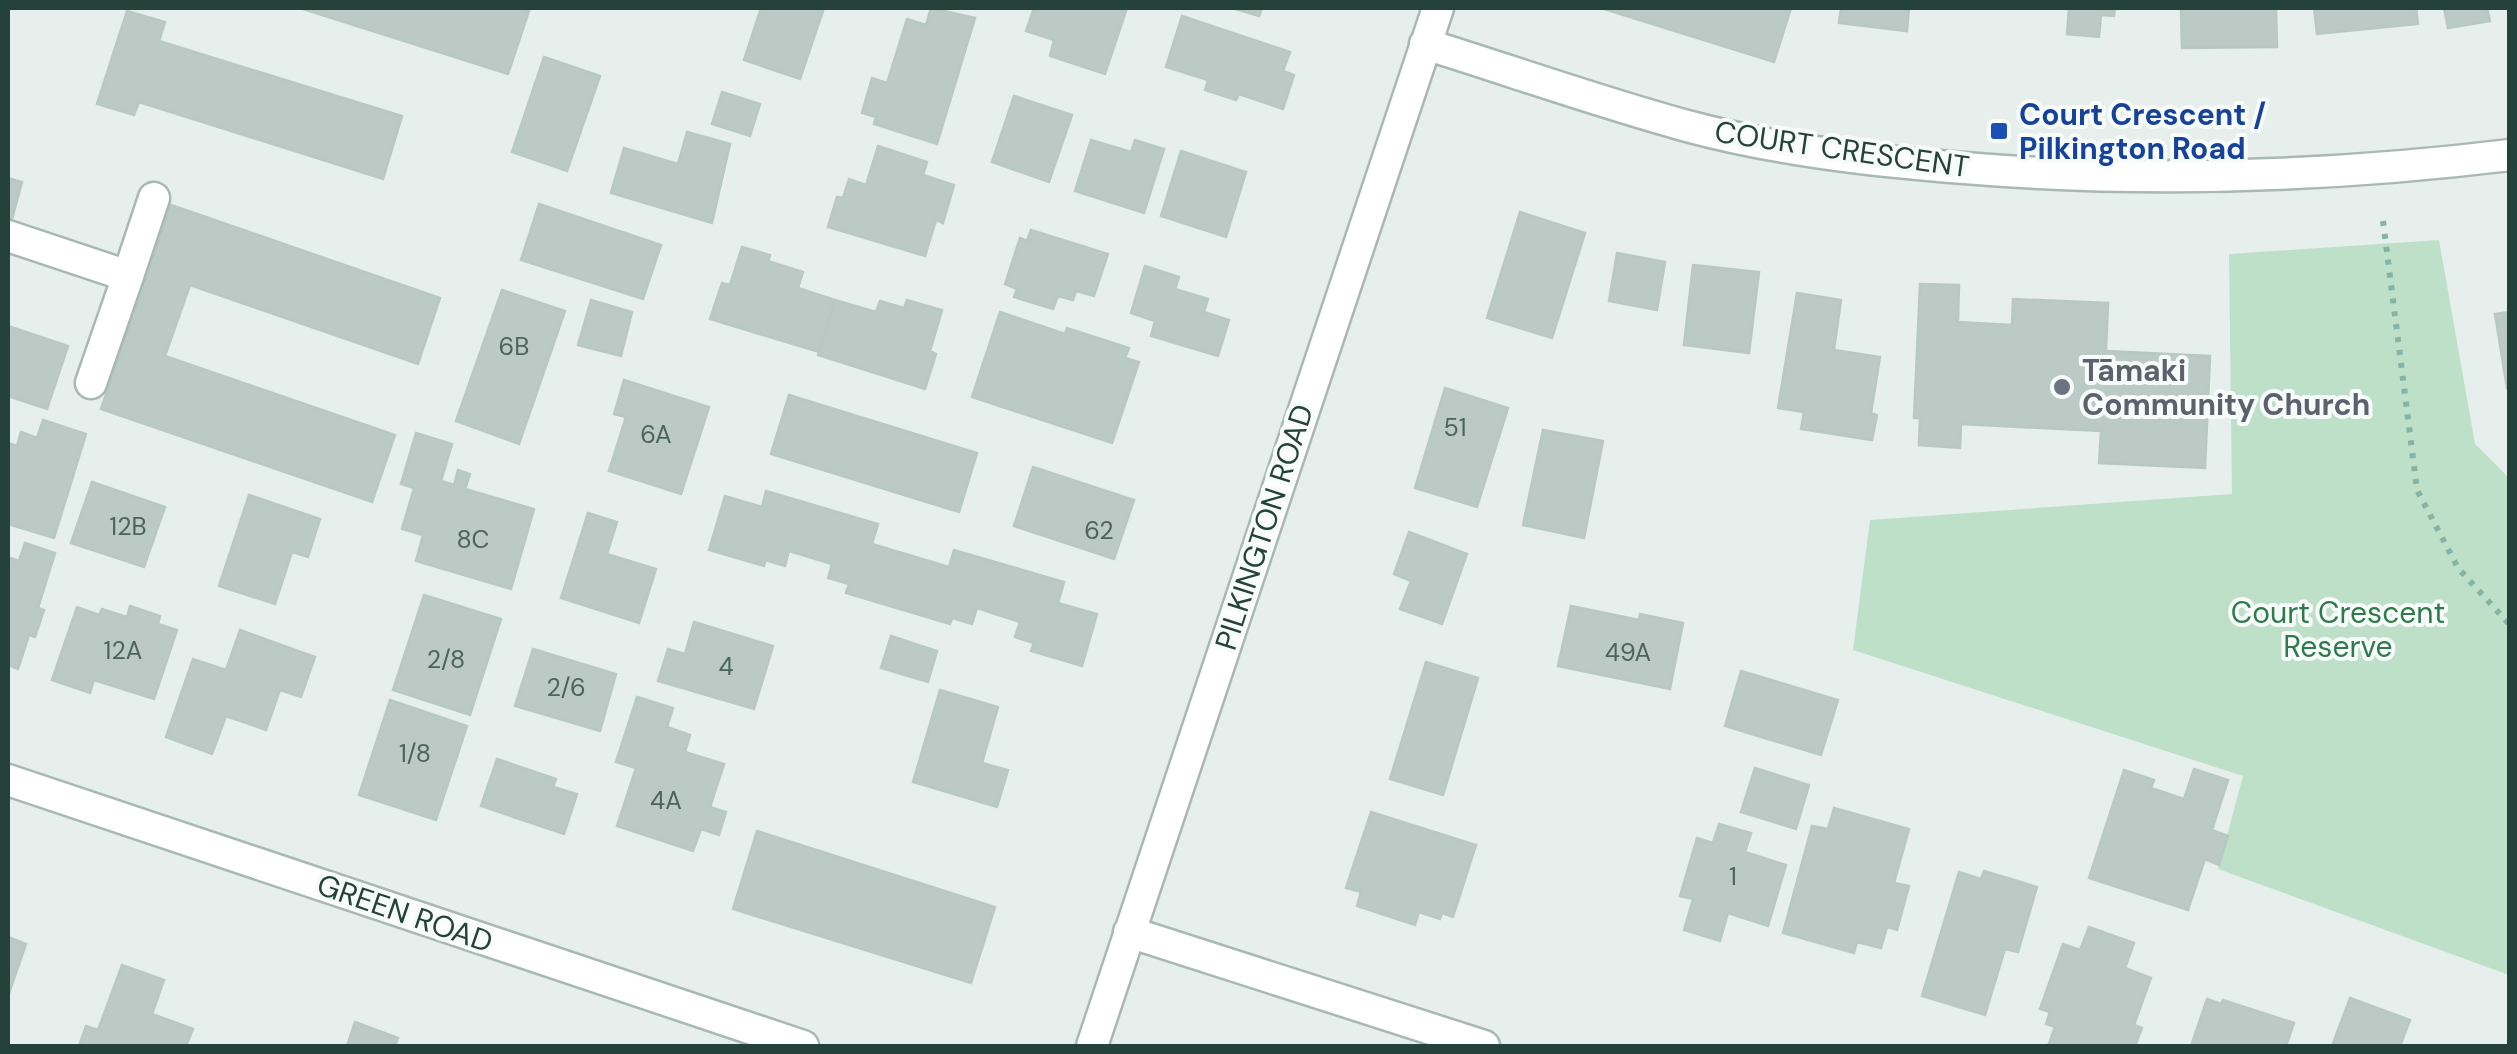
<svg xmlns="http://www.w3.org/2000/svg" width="2517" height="1054" viewBox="0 0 2517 1054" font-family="'DM Sans',sans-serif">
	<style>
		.green { fill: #bfe0c8 }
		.building { fill: #bbcac4; stroke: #b8c9c2; stroke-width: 2.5 }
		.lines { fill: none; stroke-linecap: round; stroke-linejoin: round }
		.minor-casing { stroke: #a8b8b2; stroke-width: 35 }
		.path { stroke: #86b3a5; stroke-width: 6; stroke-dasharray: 5 8; stroke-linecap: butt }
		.minor { stroke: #fff; stroke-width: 30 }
		.transit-dot { fill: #1a4fb4; stroke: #f7fbf9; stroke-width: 4 }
		.worship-dot { fill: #6b7280; stroke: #f7fbf9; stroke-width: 4 }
		.labels { text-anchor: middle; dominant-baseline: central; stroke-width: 8; stroke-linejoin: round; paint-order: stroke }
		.number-label { font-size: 25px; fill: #4a645c }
		.transit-label { font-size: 30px; font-weight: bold; fill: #164399; stroke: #f7fbf9; text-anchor: start }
		.street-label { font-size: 30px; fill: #24423a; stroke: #f7fbf9 }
		.worship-label { font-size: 30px; font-weight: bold; fill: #5b616d; stroke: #f7fbf9; text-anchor: start }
		.park-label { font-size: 30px; fill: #2d7a4b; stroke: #f7fbf9 }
	</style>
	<rect width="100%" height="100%" fill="#e6efeb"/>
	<path class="green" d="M2439,240L2475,444L2509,478V975L2218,869L2243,776L1853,650L1870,520L2232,494L2229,254Z"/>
	<g class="building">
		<path d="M300,8H530L508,74Z"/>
		<path d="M761,8H824L800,79L744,60Z"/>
		<path d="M931,8L975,18L937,144L874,124L876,117L862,113L872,78L887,83L907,19L926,25Z"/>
		<path d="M1034,8H1127L1105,74L1050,56L1054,40L1026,31Z"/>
		<path d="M1232,8H1262L1259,16Z"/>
		<path d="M1601,8H1791L1774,62Z"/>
		<path d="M1841,8H1909L1907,31L1839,23Z"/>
		<path d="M2069,8H2115L2114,16L2101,15L2099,37L2067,34Z"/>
		<path d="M2181,8H2276L2277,47L2182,48Z"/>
		<path d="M2314,8H2416L2418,24L2317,34Z"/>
		<path d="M2444,8H2487L2490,21L2448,28Z"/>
		<path d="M127,11L165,22L159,41L402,116L383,179L139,102L134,115L97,104Z"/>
		<path d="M1182,16L1290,52L1283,71L1294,75L1283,109L1239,94L1236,100L1205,90L1208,80L1166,67Z"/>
		<path d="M544,57L600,76L567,171L512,152Z"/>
		<path d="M722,92L760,104L750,136L712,124Z"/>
		<path d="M1014,96L1072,115L1049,182L992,162Z"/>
		<path d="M687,132L730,144L712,223L611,193L624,148L678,164Z"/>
		<path d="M1091,140L1131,152L1135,140L1164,149L1144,213L1075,191Z"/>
		<path d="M878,146L927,162L923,175L954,185L943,223L936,220L925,256L828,227L837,197L843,198L849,179L866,185Z"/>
		<path d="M1181,151L1246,172L1226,237L1161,216Z"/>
		<path d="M8,178L22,182L12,219L8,218Z"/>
		<path d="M539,204L661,245L643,299L521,260Z"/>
		<path d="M171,205L440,298L418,364L190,285L165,356L395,435L372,502L101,409Z"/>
		<path d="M1520,212L1585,233L1552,338L1487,318Z"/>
		<path d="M1031,230L1108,254L1094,296L1076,291L1073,300L1058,296L1053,309L1014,297L1017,289L1005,284L1020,238L1027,241Z"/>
		<path d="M742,247L770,255L768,261L803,272L798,288L835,300L819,352L710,319L722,283L730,285Z"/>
		<path d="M1617,253L1665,262L1657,310L1609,301Z"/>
		<path d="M1693,265L1759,272L1749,353L1684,345Z"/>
		<path d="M1145,266L1179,277L1175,289L1208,299L1204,312L1229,320L1218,356L1151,336L1155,321L1131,313Z"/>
		<path d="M1920,284L1959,285L1958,322L2012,325L2013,299L2108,303L2106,351L2210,356L2205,468L2099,463L2101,431L1961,424L1960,448L1919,445L1920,418H1914Z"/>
		<path d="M502,290L565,311L519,444L456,421Z"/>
		<path d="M1797,293L1841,300L1834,350L1880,357L1871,413L1877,415L1872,440L1801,429L1804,412L1778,408Z"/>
		<path d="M591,300L632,312L621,356L578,345Z"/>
		<path d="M835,300L876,312L880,301L904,308L907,300L942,310L930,351L936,354L925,389L818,355Z"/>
		<path d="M1000,312L1065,334L1067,328L1129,348L1125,358L1139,362L1112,443L972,397Z"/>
		<path d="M2510,312V388H2507L2495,314Z"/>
		<path d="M8,326L68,346L47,409L8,396Z"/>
		<path d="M624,380L709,407L681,494L609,471L626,417L614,414Z"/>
		<path d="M1445,388L1508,408L1477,507L1415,488Z"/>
		<path d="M789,395L977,453L959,512L771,454Z"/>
		<path d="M43,420L86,434L54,538L8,524V443L17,446L21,432L37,438Z"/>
		<path d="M1543,430L1603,441L1584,538L1523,525Z"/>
		<path d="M416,433L452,444L441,481L454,485L458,470L470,474L465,489L534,509L511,589L416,561L423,535L402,529L414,488L401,484Z"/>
		<path d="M1033,467L1134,500L1114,559L1014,526Z"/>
		<path d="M92,482L165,507L144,567L71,543Z"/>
		<path d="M766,491L878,524L872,544L949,567L954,550L1064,582L1058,603L1097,614L1082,666L1031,651L1034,643L1015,637L1020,622L977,608L972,624L952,618L950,624L846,593L849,584L828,578L832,564L789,551L785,566L765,560L764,566L709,550L725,496L762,507Z"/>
		<path d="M249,495L320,519L308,557L292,552L275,604L219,586Z"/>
		<path d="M588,513L617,522L607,554L656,569L639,623L561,598Z"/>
		<path d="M1409,532L1467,554L1442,624L1400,609L1411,581L1394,574Z"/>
		<path d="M25,543L55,553L38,608L44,610L35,637L29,635L18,669L8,665V557L19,561Z"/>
		<path d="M424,595L501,619L470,715L393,690Z"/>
		<path d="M130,606L160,616L158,624L177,630L154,699L94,680L90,693L52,680L77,607L99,615L102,609L127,617Z"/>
		<path d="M1571,606L1639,620L1640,614L1683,623L1670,689L1558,666Z"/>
		<path d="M694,622L773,646L754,709L658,681L668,649L685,654Z"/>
		<path d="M240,630L315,657L301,697L280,690L266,730L226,716L212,754L166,737L193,659L226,670Z"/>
		<path d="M891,636L937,651L928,682L881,668Z"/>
		<path d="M533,649L616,674L600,731L515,706Z"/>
		<path d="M1426,662L1478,678L1443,795L1390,779Z"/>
		<path d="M1741,671L1838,700L1821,755L1725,726Z"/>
		<path d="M940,690L998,707L982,763L1008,770L997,807L913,782Z"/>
		<path d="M637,697L673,708L667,727L690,735L685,752L724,764L710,807L726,812L719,835L701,829L693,851L617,826L636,768L616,762Z"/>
		<path d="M390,700L467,726L436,820L359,795Z"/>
		<path d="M497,759L556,779L553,787L577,794L564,834L481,806Z"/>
		<path d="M1755,768L1809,785L1796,829L1741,812Z"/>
		<path d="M2194,769L2228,780L2212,830L2228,836L2219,865L2205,859L2188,910L2089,878L2124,770L2154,780L2151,788L2184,799Z"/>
		<path d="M1834,808L1909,829L1894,883L1909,886L1897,930L1887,927L1881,948L1857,942L1854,953L1783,933L1812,826L1828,829Z"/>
		<path d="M1371,812L1476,845L1453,917L1442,913L1440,919L1419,912L1415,925L1357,906L1361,892L1346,888Z"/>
		<path d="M1719,824L1751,833L1745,852L1786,865L1768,926L1728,913L1720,941L1684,930L1693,899L1680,896L1697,838L1713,843Z"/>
		<path d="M757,831L995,907L971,983L733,909Z"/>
		<path d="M1984,871L2037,887L2018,952L2005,949L1985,1015L1922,996L1959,872L1981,879Z"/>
		<path d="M2089,927L2134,943L2125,968L2151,978L2134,1025L2142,1028L2135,1046H2048L2055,1027L2046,1024L2050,1012L2040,1009L2063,944L2080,950Z"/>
		<path d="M8,937L26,944L8,996Z"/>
		<path d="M122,965L164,980L152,1014L193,1029L186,1046H79L86,1026L98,1030Z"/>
		<path d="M2350,998L2410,1020L2400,1046H2332Z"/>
		<path d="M2207,999L2221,1004L2223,1000L2294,1023L2286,1046H2191Z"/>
		<path d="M355,1022L398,1038L395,1046H347Z"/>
	</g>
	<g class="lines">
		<g class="minor-casing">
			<g id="minor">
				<path d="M1425,44C1512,71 1599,102 1687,126C1776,150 1872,161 1964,168C2147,183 2328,177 2510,155"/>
				<path d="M8,236L128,276L154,198"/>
				<path d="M91,383L128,276"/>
				<path d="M8,780L803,1046"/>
				<path d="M1129,932L1484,1046"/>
				<path d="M1092,1046L1438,8"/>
			</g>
		</g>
		<path class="path" d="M2383,221L2417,490L2458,568L2510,625"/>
		<use href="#minor" class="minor"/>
	</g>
	<rect class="transit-dot" x="1989" y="121" width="20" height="20" rx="5"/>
	<circle class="worship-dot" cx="2062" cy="387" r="10"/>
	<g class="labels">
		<g class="number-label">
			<text x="514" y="346">6B</text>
			<text x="1455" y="427">51</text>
			<text x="656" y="434">6A</text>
			<text x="128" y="526">12B</text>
			<text x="1099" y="530">62</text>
			<text x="473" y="539">8C</text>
			<text x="123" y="650">12A</text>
			<text x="1628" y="652">49A</text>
			<text x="446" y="659">2/8</text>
			<text x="726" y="666">4</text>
			<text x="566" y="687">2/6</text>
			<text x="415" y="753">1/8</text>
			<text x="666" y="800">4A</text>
			<text x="1733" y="876">1</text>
		</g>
		<g class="transit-label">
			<text x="2019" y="114">Court Crescent /<tspan x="2019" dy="34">Pilkington Road</tspan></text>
		</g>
		<g class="street-label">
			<text transform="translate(1842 149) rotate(8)">COURT CRESCENT</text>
			<text transform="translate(1264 527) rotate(-72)">PILKINGTON ROAD</text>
			<text transform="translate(405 913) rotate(19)">GREEN ROAD</text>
		</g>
		<g class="worship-label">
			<text x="2082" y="370">Tāmaki<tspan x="2082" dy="34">Community Church</tspan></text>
		</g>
		<g class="park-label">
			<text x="2338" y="612">Court Crescent<tspan x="2338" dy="34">Reserve</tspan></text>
		</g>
	</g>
	<rect width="2517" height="1054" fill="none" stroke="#24423a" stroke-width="20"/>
</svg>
